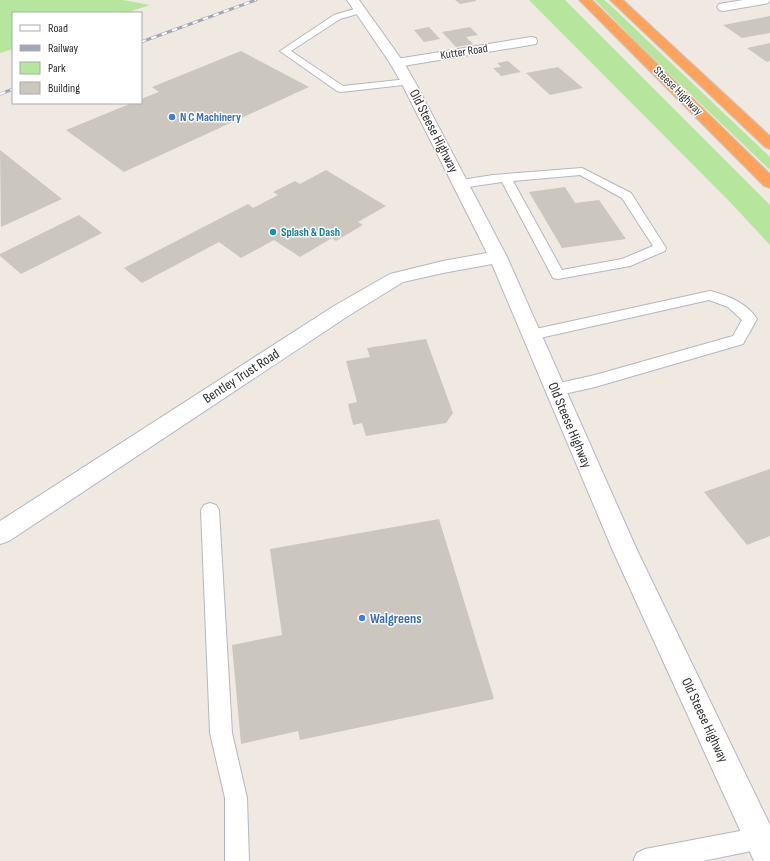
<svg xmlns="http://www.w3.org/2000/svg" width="770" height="861" viewBox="0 0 770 861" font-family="'Sofia Sans Condensed',sans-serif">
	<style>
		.green { fill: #b6e59e }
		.building { fill: #cbc7bf }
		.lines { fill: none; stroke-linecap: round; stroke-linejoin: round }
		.lane-casing { stroke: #b4b7c1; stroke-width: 2 }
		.street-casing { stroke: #b4b7c1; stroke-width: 2 }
		.secondary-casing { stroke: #b4b7c1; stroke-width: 2 }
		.highway-casing { stroke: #c9c9c9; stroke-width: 2 }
		.lane { fill: #fff; fill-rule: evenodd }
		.street { fill: #fff; fill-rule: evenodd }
		.secondary { fill: #fff; fill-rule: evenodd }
		.highway { fill: #ffa35c; fill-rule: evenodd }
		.rail-casing { stroke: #a3a6b8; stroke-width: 3 }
		.rail { stroke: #fff; stroke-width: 2; stroke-dasharray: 5.5; stroke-linecap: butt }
		.shop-dot { fill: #3f7fe0; stroke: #fff; stroke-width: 1.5 }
		.culture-dot { fill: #0f9aa8; stroke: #fff; stroke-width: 1.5 }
		.labels { text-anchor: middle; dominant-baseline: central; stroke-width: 3; stroke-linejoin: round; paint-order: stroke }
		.far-street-label { font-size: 12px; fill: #2e2e2e; stroke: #fff }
		.far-shop-label { font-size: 12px; font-weight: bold; fill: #366cbe; stroke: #fff; text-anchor: start }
		.far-culture-label { font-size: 12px; font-weight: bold; fill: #0d838f; stroke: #fff; text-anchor: start }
		.street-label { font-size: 14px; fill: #2e2e2e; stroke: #fff }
		.shop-label { font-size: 14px; font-weight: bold; fill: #366cbe; stroke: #fff; text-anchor: start }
	</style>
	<rect width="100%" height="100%" fill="#efe9e1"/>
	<g class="green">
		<path d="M0,0H123L150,5L126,13H13V49L0,53Z"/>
		<path d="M529,0H565L770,205V245L730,202Z"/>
		<path d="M595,0H604L609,4L770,157V170L635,41Z"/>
	</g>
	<g class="building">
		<path d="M455,0H476V1L460,4Z"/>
		<path d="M770,16V33L742,38L723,25Z"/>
		<path d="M429,27L440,39L424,42L414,30Z"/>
		<path d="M470,27L478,35L466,37L473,44L456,47L442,32Z"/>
		<path d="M770,43V61L767,62L747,48Z"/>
		<path d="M241,51L309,87L124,172L66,130L132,103H141V99L159,92L152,87Z"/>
		<path d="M508,61L521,72L501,76L493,68L501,67L497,63Z"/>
		<path d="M558,67L583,88L550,95L526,73Z"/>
		<path d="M0,150L62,199L1,227Z"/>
		<path d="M326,170L386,206L358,222L363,225L336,241L332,238L300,257L274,240L241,258L219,242L142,283L124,268L248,204L253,208L278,195L273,192L295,181L300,184Z"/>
		<path d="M565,187L575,203L599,200L626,239L562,248L529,192Z"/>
		<path d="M79,215L102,233L21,274L0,256V254Z"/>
		<path d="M426,339L453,413L446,423L366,436L362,423L353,425L348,404L357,402L346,361L370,357L367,348Z"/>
		<path d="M770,469V536L747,545L704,492Z"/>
		<path d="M439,519L494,699L300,740L298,731L241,744L232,645L282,635L270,549Z"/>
	</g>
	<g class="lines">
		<g class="lane-casing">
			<g id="lane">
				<path d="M361,7L365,10L364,12L340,19L291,51L343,86L408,79L412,80L413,82L412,84L341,92L337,91L280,51L334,15Z"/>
				<path d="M582,168L631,193L666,248L665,251L630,266L558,279L553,278L502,182L461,188L457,187L455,184L457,181L461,180L493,175ZM580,175L622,198L653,246L622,259L562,270L513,181Z"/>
				<path d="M710,291C727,295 747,303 757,319L743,344L595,387L555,396L550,394L547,390L550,386L555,384L595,375L733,336L742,320L728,307L709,300L531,340L526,339L524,335L526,331L531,330Z"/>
				<path d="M210,503L216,505L219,510L232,733L247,798L249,861H225V798L210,733L201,510L204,505Z"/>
				<path d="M761,827L769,830V846L761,849L703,861H633L637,853L645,849Z"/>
			</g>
		</g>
		<g class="street-casing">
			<g id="street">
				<path d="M743,0H770L768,3L764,4L723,11L719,10L717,7L719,4Z"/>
				<path d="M531,37L536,38L537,41L536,44L397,67L392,66L390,63L392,60L397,59Z"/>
			</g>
		</g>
		<g class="secondary-casing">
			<path id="secondary" d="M347,0H359L404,63L415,82L507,257L637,550L770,825V861H754L613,551L492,264L443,273L403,282L348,316L9,541L0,544V521L334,306L390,274L443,261L487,253L401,82L390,63Z"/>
		</g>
		<g class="highway-casing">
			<g id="highway">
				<path d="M579,0H592L770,174V188L764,186Z"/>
				<path d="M610,0H623L770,136V149L765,147Z"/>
			</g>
		</g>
		<use href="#lane" class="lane"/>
		<use href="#street" class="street"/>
		<use href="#secondary" class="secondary"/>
		<use href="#highway" class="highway"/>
		<g class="rail-casing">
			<g id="rail">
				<path d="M141,42L256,0"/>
				<path d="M0,94L13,89"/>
			</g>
		</g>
		<use href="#rail" class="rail"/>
	</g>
	<g class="shop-dot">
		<circle cx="172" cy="117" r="4"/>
		<circle cx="362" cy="618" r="4"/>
	</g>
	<circle class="culture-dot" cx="273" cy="232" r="4"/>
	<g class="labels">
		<g class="far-street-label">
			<text transform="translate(464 52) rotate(-9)">Kutter Road</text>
			<text transform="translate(678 91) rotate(45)">Steese Highway</text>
		</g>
		<g class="far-shop-label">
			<text x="180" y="117">N C Machinery</text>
		</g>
		<g class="far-culture-label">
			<text x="281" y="232">Splash &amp; Dash</text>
		</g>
		<g class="street-label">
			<text transform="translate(434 131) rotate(63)">Old Steese Highway</text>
			<text transform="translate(241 376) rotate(-33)">Bentley Trust Road</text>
			<text transform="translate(570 425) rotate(67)">Old Steese Highway</text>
			<text transform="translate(705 720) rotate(65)">Old Steese Highway</text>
		</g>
		<g class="shop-label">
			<text x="370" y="618">Walgreens</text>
		</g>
	</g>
	<rect x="12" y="12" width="130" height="92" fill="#ffffff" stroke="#ababab"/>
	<rect x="20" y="25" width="20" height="6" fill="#ffffff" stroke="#ababab"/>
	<text x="48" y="32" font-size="12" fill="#2e2e2e">Road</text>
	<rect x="20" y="45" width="20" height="6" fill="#a3a6b8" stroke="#ababab"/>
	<text x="48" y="52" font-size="12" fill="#2e2e2e">Railway</text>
	<rect x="20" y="62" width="20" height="12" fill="#b6e59e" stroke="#ababab"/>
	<text x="48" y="72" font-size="12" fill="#2e2e2e">Park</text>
	<rect x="20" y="82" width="20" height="12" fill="#cbc7bf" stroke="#ababab"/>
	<text x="48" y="92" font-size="12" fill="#2e2e2e">Building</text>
</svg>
